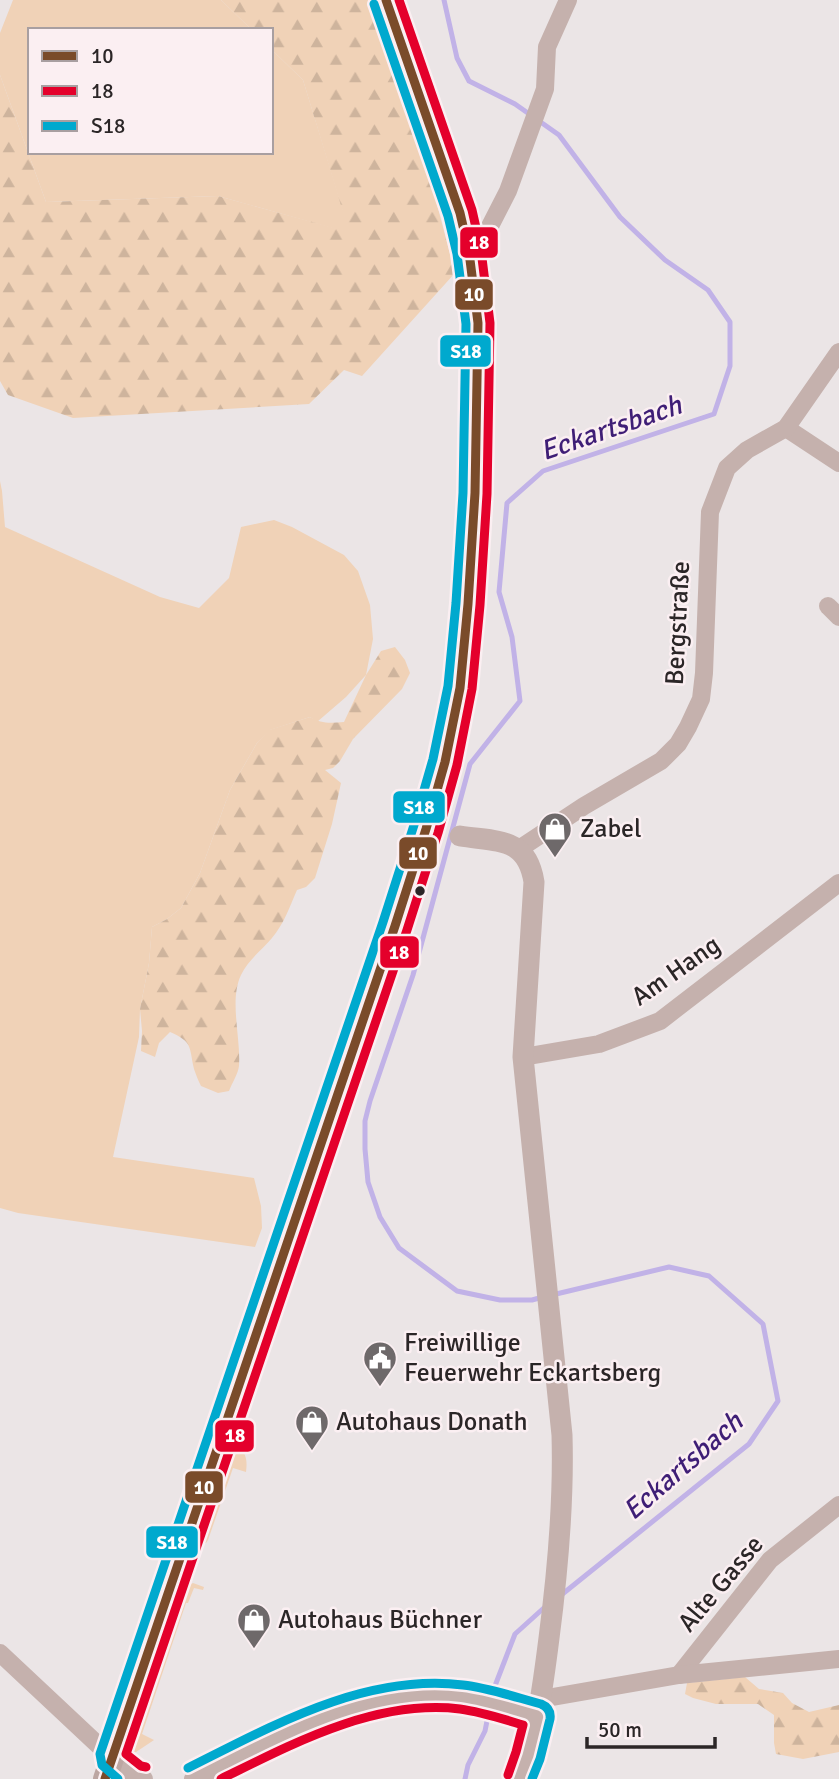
<svg xmlns="http://www.w3.org/2000/svg" width="839" height="1779" viewBox="0 0 839 1779" font-family="Signika,sans-serif">
	<style>
		.green { fill: #f0d2b7 }
		.forest { fill: url(#forest-firs) }
		.lines { fill: none; stroke-linecap: round; stroke-linejoin: round }
		.stream { stroke: #c1b2e7; stroke-width: 5 }
		.minor { stroke: #c5b1ad; stroke-width: 18 }
		.tertiary { stroke: #c5b1ad; stroke-width: 21 }
		.secondary { stroke: #bca6a2; stroke-width: 24 }
		.bus-1-casing { stroke: #fbeff2; stroke-width: 14 }
		.bus-2-casing { stroke: #fbeff2; stroke-width: 14 }
		.bus-3-casing { stroke: #fbeff2; stroke-width: 14 }
		.bus-1 { stroke: #7a4b2a; stroke-width: 9 }
		.bus-2 { stroke: #e4002b; stroke-width: 9 }
		.bus-3 { stroke: #00a9ce; stroke-width: 9 }
		.bus-dot { fill: #2b2627; stroke: #fbeff2; stroke-width: 2.5 }
		.labels { text-anchor: middle; dominant-baseline: central; stroke-width: 5; stroke-linejoin: round; paint-order: stroke }
		.street-label { font-size: 26px; fill: #2b2627; stroke: #fbeff2 }
		.poi-label { font-size: 26px; fill: #2b2627; stroke: #fbeff2; text-anchor: start }
		.water-label { font-size: 28px; font-style: italic; fill: #3f1e76; stroke: #fbeff2 }
		.line-badge { stroke: #fbeff2; stroke-width: 2.5 }
		.badge-label { font-size: 19px; text-anchor: middle; font-weight: bold; fill: #fff }
	</style>
	<defs>
		<pattern id="forest-firs" width="22" height="20" patternUnits="userSpaceOnUse" patternTransform="scale(1.75)"><rect width="22" height="20" fill="#f0d2b7"/><path d="M5 1l3.5 6h-7zM16 11l3.5 6h-7z" fill="#ceb49d"/></pattern>
	</defs>
	<rect width="100%" height="100%" fill="#ebe5e6"/>
	<g class="green">
		<path d="M13,0H221L252,30H30V152H271V49L303,80L350,233L218,196L46,202L0,75V33Z"/>
		<path d="M0,481L2,491L5,527L160,597L199,608L229,578L241,527L274,520L292,527L344,555L358,571L370,605L373,639L366,675L346,697L317,722L310,717L270,730L257,743L230,790L200,873L181,908L167,919L152,927L149,963L140,1009L139,1037L113,1157L254,1178L261,1206L262,1228L255,1247L18,1213L0,1208Z"/>
		<path d="M238,1450L243,1451C247,1458 247,1464 246,1472L233,1468L208,1540L206,1543L198,1542L228,1455Z"/>
		<path d="M193,1583L204,1587L203,1590L194,1588L188,1603H186L142,1734L154,1740L136,1752L131,1753L128,1748L178,1598L183,1588Z"/>
	</g>
	<g class="forest">
		<path d="M221,0H370L434,193L455,273L362,376L344,370L309,404L73,418L8,395L0,381V75L46,202L218,196L349,232L303,80L271,49V30H252Z"/>
		<path d="M395,647L405,660L410,673L402,689L353,739L340,761L333,768L325,770L341,783L332,824L315,878L306,887L297,890C290,906 284,924 272,938C262,950 248,960 241,975C229,1000 241,1038 239,1066C238,1074 232,1083 229,1091L218,1093L201,1086C198,1080 196,1075 194,1069C189,1047 193,1042 170,1032L159,1043L155,1057L141,1051L142,1031L140,1009L149,963L152,927L167,919L181,908L200,873L230,790L257,743L269,730L310,717C321,724 331,723 344,722L366,675L381,651Z"/>
		<path d="M745,1677L759,1689L783,1693L792,1703L809,1712L839,1705V1752L803,1759L776,1754L774,1743V1715L758,1704H716L693,1698L685,1694L687,1683Z"/>
	</g>
	<g class="lines">
		<g class="stream">
			<path d="M444,0L457,58L469,81L515,104L559,135L620,217L665,260L708,290L730,322V366L714,414L543,471L507,503L499,592L512,637L520,701L470,764L413,975L370,1101L365,1121V1149L368,1182L380,1217L399,1248L457,1291L500,1300H532L543,1297"/>
			<path d="M552,1295L669,1267L709,1276L763,1324L778,1401L749,1444L560,1596"/>
			<path d="M465,1779L468,1765L485,1731L493,1691L515,1634L546,1606"/>
		</g>
		<g class="minor">
			<path d="M469,252L487,232L508,191L545,89L547,47L568,0"/>
			<path d="M786,428L839,463"/>
			<path d="M828,606L839,617"/>
			<path d="M519,849L584,806L661,761L678,744L688,727L701,699L704,673L710,512L727,468L747,450L786,428L839,352"/>
			<path d="M523,1057L599,1044L660,1021L839,883"/>
			<path d="M0,1653L112,1758L136,1778L144,1779"/>
			<path d="M679,1675L770,1560L839,1505"/>
			<path d="M541,1699L679,1675L839,1659"/>
			<path d="M193,1779C273,1740 359,1691 450,1696C480,1697 509,1709 538,1716"/>
		</g>
		<path class="tertiary" d="M460,836C498,842 527,837 534,882L523,1057L562,1435C564,1504 558,1569 549,1638C543,1686 537,1733 519,1779"/>
		<path class="secondary" d="M105,1779L395,926L426,829L445,762L460,688L468,604L475,493L478,323L469,252L460,213L386,0"/>
		<g class="bus-1-casing">
			<path id="bus-1" d="M105,1779L395,926L426,829L445,762L460,688L468,604L475,493L478,323L469,252L460,213L386,0"/>
		</g>
		<g class="bus-2-casing">
			<g id="bus-2">
				<path d="M146,1767L141,1766L126,1754L407,930L438,833L457,765L472,689L480,605L487,494L490,323L481,250L472,210L399,0"/>
				<path d="M221,1779C294,1743 376,1699 460,1709C482,1712 503,1719 523,1725L516,1752L508,1775"/>
			</g>
		</g>
		<g class="bus-3-casing">
			<g id="bus-3">
				<path d="M188,1768C272,1726 365,1673 463,1685C489,1688 515,1697 541,1704C548,1707 551,1712 550,1719L540,1759L532,1779"/>
				<path d="M118,1779L102,1765L100,1754L383,922L414,825L433,759L448,686L456,603L463,493L466,324L457,254L448,216L374,4"/>
			</g>
		</g>
		<use href="#bus-1" class="bus-1"/>
		<use href="#bus-2" class="bus-2"/>
		<use href="#bus-3" class="bus-3"/>
	</g>
	<defs>
		<g id="shop-pin" transform="scale(1.75)"><path d="M0 17L-7.5 6A9.5 9.5 0 1 1 7.5 6Z" fill="#6e696a" stroke="#fbeff2"/><path d="M-5-2.5h2.3a2.7 3.5 0 0 1 5.4 0H5L5.5 6h-11ZM-1.5-2.5h3a1.5 2.3 0 0 0-3 0Z" fill="#fff"/></g>
		<g id="civic-pin" transform="scale(1.75)"><path d="M0 17L-7.5 6A9.5 9.5 0 1 1 7.5 6Z" fill="#6e696a" stroke="#fbeff2"/><path d="M-.6-6.5H3V-4.5H.6V-3L4-1V1h2V6H-6V1h2V-1L-.6-3ZM-1.2 2.5V6h2.4V2.5Z" fill="#fff"/></g>
	</defs>
	<g fill-rule="evenodd">
		<use href="#shop-pin" x="555" y="829"/>
		<use href="#civic-pin" x="380" y="1358"/>
		<use href="#shop-pin" x="312" y="1422"/>
		<use href="#shop-pin" x="254" y="1620"/>
	</g>
	<circle class="bus-dot" cx="420" cy="891" r="6"/>
	<g class="labels">
		<g class="street-label">
			<text transform="translate(678 623) rotate(-87)">Bergstraße</text>
			<text transform="translate(676 971) rotate(-35)">Am Hang</text>
			<text transform="translate(721 1584) rotate(-50)">Alte Gasse</text>
		</g>
		<g class="poi-label">
			<text x="580" y="829">Zabel</text>
			<text x="404" y="1343">Freiwillige<tspan x="404" dy="30">Feuerwehr Eckartsberg</tspan></text>
			<text x="336" y="1422">Autohaus Donath</text>
			<text x="278" y="1620">Autohaus Büchner</text>
		</g>
		<g class="water-label">
			<text transform="translate(611 428) rotate(-19)">Eckartsbach</text>
			<text transform="translate(683 1466) rotate(-41)">Eckartsbach</text>
		</g>
	</g>
	<g class="line-badge">
		<rect x="459" y="226" width="40" height="33" rx="7" fill="#e4002b"/>
		<rect x="454" y="278" width="40" height="33" rx="7" fill="#7a4b2a"/>
		<rect x="439" y="334" width="53" height="34" rx="7" fill="#00a9ce"/>
		<rect x="392" y="790" width="54" height="34" rx="7" fill="#00a9ce"/>
		<rect x="398" y="836" width="40" height="34" rx="7" fill="#7a4b2a"/>
		<rect x="379" y="935" width="41" height="34" rx="7" fill="#e4002b"/>
		<rect x="214" y="1419" width="41" height="34" rx="7" fill="#e4002b"/>
		<rect x="184" y="1470" width="40" height="34" rx="7" fill="#7a4b2a"/>
		<rect x="145" y="1525" width="54" height="34" rx="7" fill="#00a9ce"/>
	</g>
	<g class="badge-label">
		<text x="479" y="249">18</text>
		<text x="474" y="301">10</text>
		<text x="466" y="358">S18</text>
		<text x="419" y="814">S18</text>
		<text x="418" y="860">10</text>
		<text x="399" y="959">18</text>
		<text x="235" y="1442">18</text>
		<text x="204" y="1494">10</text>
		<text x="172" y="1549">S18</text>
	</g>
	<rect x="28" y="28" width="245" height="126" fill="#fbeff2" stroke="#a89fa1" stroke-width="2"/>
	<rect x="42" y="51" width="35" height="10" fill="#7a4b2a" stroke="#a89fa1" stroke-width="2"/>
	<text x="91" y="63" font-size="21" fill="#2b2627">10</text>
	<rect x="42" y="86" width="35" height="10" fill="#e4002b" stroke="#a89fa1" stroke-width="2"/>
	<text x="91" y="98" font-size="21" fill="#2b2627">18</text>
	<rect x="42" y="121" width="35" height="10" fill="#00a9ce" stroke="#a89fa1" stroke-width="2"/>
	<text x="91" y="133" font-size="21" fill="#2b2627">S18</text>
	<path d="M587 1737v10h128v-10" fill="none" stroke="#2b2627" stroke-width="3.5"/>
	<text x="598" y="1737" font-size="21" fill="#2b2627" stroke="#fbeff2" stroke-width="5" paint-order="stroke">50 m</text>
</svg>
